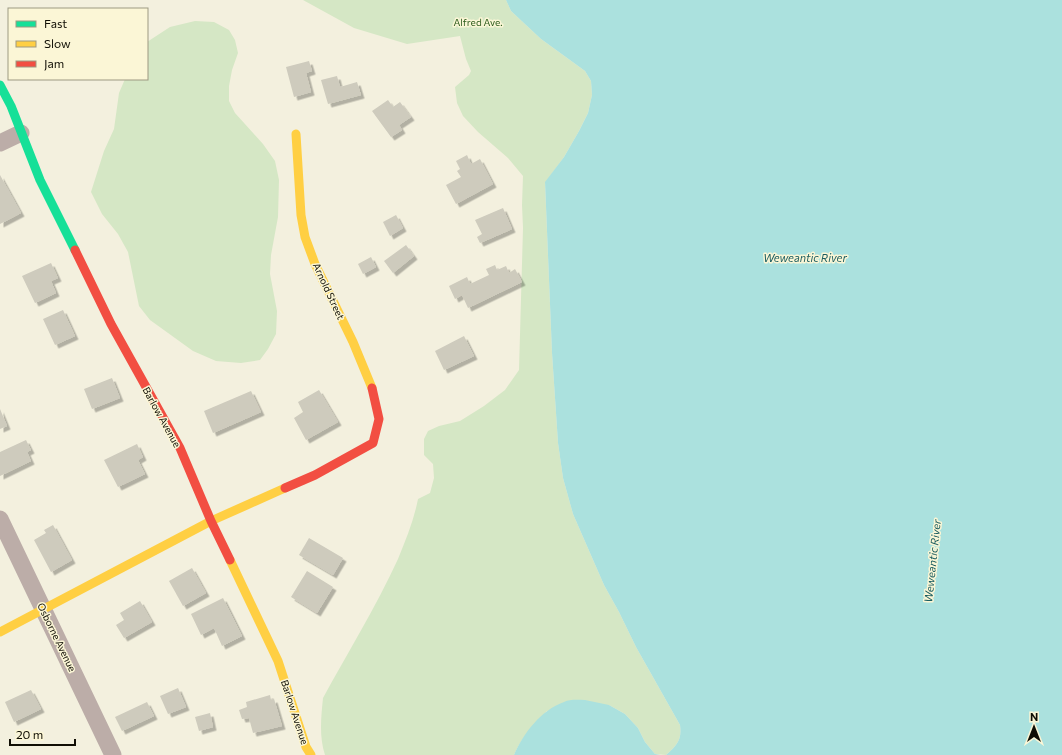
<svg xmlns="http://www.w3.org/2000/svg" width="1062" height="755" viewBox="0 0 1062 755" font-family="Commissioner,sans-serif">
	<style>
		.green { fill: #d5e7c5 }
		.water { fill: #abe1de }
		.building { fill: #cecbbd; filter: url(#shadow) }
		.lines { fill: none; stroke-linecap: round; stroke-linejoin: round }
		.street { stroke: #bcada8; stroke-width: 17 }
		.fast { stroke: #16e098; stroke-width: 9 }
		.slow { stroke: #ffcf43; stroke-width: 9 }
		.jam { stroke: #f24e42; stroke-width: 9 }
		.labels { text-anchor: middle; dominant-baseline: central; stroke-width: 3; stroke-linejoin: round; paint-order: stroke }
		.park-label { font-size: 10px; fill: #2e5d1d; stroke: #fbf6d6 }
		.street-label { font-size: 10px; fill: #100e04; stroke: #fbf6d6 }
		.water-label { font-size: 11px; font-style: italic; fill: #1b5d60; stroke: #fbf6d6 }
	</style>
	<defs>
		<filter id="shadow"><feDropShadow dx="3.5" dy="3.5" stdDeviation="0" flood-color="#0004"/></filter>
	</defs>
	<rect width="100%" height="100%" fill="#f3f0de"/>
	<g class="green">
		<path d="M303,0H506L511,11L541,39L585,71L591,81L592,95L588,113L579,131L564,157L545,183L552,353L558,443L563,478L573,514L604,585L619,612L636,647L680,725C682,740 677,745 666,755L655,754L645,742L638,728L625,714L609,705L547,711C534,724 521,738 514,755H325C319,737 321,717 323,698C348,652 376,607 398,559C406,539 414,520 418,499L430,493L434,478L433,464L424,455V439L428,431L439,426L460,421L484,406L505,390L519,370L523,228L522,205L523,176L508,158L478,132L463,116L457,103L455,87L469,75L471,71L466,59L460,36L407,44L354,28Z"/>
		<path d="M195,21L214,22L229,30L235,40L238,53L232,70L229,86V101L235,113L263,144L275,161L279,180L278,217L271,255L270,274L277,311L276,334L268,349L260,360L241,363L216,361L193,351L150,320L139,306L128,252L118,234L102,214L91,192L104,151L114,129L119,93L125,79H147V42L170,27Z"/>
	</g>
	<g class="water">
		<path d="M506,0H1062V755H666C677,745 682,740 680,725L636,647L619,612L604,585L573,514L563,478L558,443L552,353L545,182L564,157L579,131L588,113L592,95L591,81L585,71L541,39L511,11Z"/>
		<path d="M585,700L609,705L625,714L638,728L645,742L655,754L661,755H514C523,734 541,710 564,702C570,699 578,700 585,700Z"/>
	</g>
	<g class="building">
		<path d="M309,61L312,71L306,73L311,92L294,97L286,67Z"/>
		<path d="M337,76L340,87L357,82L361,95L328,104L321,80Z"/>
		<path d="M388,100L393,107L400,102L411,117L399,125L402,130L391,137L372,111Z"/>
		<path d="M467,155L471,164L480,159L493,184L456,204L446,185L461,177L457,171L460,169L456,161Z"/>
		<path d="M0,175L21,213L0,224Z"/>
		<path d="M503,208L512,229L480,243L477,237L482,234L475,220Z"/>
		<path d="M396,215L403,228L390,236L383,222Z"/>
		<path d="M406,245L414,256L393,273L384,261Z"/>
		<path d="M371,257L376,267L363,274L358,264Z"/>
		<path d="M51,263L58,278L51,281L56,293L35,303L22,276Z"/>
		<path d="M495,265L497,270L506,266L509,273L515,269L522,282L468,308L462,295L455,299L449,286L467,277L470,284L489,275L486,269Z"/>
		<path d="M63,310L75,336L55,345L43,319Z"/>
		<path d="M464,336L474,356L444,370L435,351Z"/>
		<path d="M112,378L120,398L92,409L84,389Z"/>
		<path d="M319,390L338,422L306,440L294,418L303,412L298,402Z"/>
		<path d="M251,391L261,412L213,433L204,411Z"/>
		<path d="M0,409L7,426L0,429Z"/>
		<path d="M26,440L31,450L27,452L31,461L0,476V452Z"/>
		<path d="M137,444L143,457L138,460L145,474L118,487L104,460Z"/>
		<path d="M53,525L72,560L51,572L34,540L46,533L44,530Z"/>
		<path d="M309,538L343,558L333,575L299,555Z"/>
		<path d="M192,568L206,593L183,606L169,581Z"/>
		<path d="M307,571L333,587L317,613L291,597Z"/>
		<path d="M223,598L242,636L222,646L214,628L201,635L191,614Z"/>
		<path d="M140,601L152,622L124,638L116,625L124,620L120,613Z"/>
		<path d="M178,688L186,707L168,714L160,696Z"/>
		<path d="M31,690L41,709L14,722L5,702Z"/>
		<path d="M270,695L271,700L274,699L282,726L253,733L249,718L242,719L239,710L247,707L246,702Z"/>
		<path d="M147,702L154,716L122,731L115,717Z"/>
		<path d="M210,713L213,727L199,731L195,717Z"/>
	</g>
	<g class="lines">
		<g class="street">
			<path d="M0,143L21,133"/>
			<path d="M0,519L113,755"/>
		</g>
		<path class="fast" d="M0,85L11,106L40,180L75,250"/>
		<g class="slow">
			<path d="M296,134L301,215L305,237L315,264L353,342L372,388"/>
			<path d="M230,560L278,661L306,747L311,755"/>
			<path d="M0,632L211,521L285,488"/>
		</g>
		<g class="jam">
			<path d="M75,250L111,324L180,448L211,521L230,560"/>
			<path d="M285,488L315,475L373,443L379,419L372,388"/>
		</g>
	</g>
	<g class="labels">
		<g class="park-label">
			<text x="478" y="22">Alfred Ave.</text>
		</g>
		<g class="street-label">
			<text transform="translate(329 291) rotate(65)">Arnold Street</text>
			<text transform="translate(162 417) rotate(61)">Barlow Avenue</text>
			<text transform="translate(57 637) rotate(64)">Osborne Avenue</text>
			<text transform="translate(295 712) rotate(72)">Barlow Avenue</text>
		</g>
		<g class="water-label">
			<text x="805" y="257">Weweantic River</text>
			<text transform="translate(932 561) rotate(-84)">Weweantic River</text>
		</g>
	</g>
	<rect x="8" y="8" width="140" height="72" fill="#fbf6d6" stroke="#9d9982"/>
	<rect x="16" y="21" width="20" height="6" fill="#16e098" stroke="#9d9982"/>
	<text x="44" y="28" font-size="12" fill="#100e04">Fast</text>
	<rect x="16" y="41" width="20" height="6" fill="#ffcf43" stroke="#9d9982"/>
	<text x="44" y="48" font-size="12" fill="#100e04">Slow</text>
	<rect x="16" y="61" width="20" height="6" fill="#f24e42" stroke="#9d9982"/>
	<text x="44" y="68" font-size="12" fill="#100e04">Jam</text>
	<g transform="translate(1034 727)" stroke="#fbf6d6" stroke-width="3" paint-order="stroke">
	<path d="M0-3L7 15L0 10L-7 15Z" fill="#100e04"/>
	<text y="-6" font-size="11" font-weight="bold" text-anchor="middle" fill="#100e04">N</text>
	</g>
	<path d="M10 739v6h65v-6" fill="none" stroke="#100e04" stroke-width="2"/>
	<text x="16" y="739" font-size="12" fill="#100e04" stroke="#fbf6d6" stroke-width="3" paint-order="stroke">20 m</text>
</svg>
